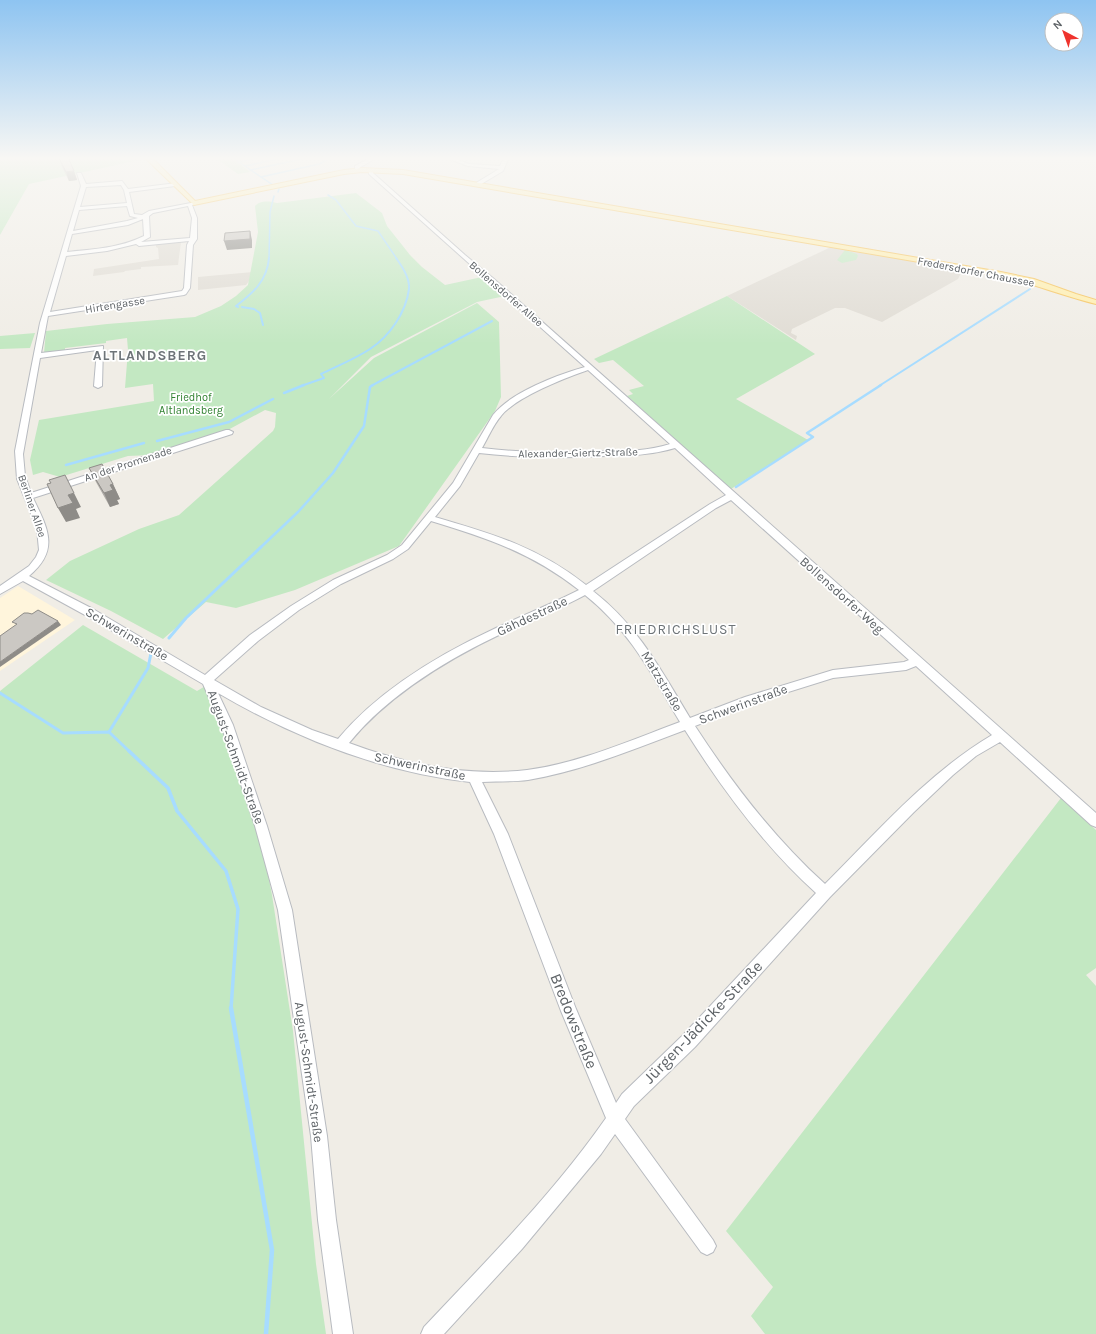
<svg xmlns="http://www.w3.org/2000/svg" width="1096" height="1334" viewBox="0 0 1096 1334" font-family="Karla,sans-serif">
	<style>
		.commercial { fill: #fff5dc }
		.education { fill: #e0dcd4 }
		.green { fill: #c3e8c2 }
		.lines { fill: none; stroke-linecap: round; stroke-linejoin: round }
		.stream-far5 { stroke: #a7dcff; stroke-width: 1.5 }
		.stream-far4 { stroke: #a7dcff; stroke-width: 2 }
		.stream-far3 { stroke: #a7dcff; stroke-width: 2.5 }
		.stream-far2 { stroke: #a7dcff; stroke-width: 3 }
		.stream-far1 { stroke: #a7dcff; stroke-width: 3.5 }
		.stream { stroke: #a7dcff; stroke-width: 4.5 }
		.minor-casing { stroke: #b8bbc0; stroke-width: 2 }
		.major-casing { stroke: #f6c359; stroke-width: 2 }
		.minor { fill: #fff; fill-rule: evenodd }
		.major { fill: #ffeeac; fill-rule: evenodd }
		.wall { fill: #afaca8 }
		.shaded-wall { fill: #8e8c88 }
		.building { fill: #cbc8c3; stroke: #8e8c88 }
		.labels { text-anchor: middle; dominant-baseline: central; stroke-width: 3.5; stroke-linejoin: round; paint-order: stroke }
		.far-street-label { font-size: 11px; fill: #5d6266; stroke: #fff }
		.far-park-label { font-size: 11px; fill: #318231; stroke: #fff }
		.street-label { font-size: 13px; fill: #5d6266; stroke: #fff }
		.far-district-label { font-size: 14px; font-weight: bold; letter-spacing: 1px; fill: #6e7478; stroke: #fff }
		.neighbourhood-label { font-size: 14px; letter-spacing: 1px; fill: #6e7478; stroke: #fff }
		.near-street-label { font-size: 16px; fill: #5d6266; stroke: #fff }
	</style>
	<rect width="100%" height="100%" fill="#f0ede6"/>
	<path class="commercial" d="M18,586L75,620L0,671V598Z"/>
	<g class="education">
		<path d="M181,242L178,265L141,267V269L125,271L124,272L93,276L94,269L159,259L158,248L156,247V244Z"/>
		<path d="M831,247L962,268L961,273L958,279L882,322L845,308H835L792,329L791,333L797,336L796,340L727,296Z"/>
		<path d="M253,272L252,277L246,285L198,290V277Z"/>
	</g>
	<g class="green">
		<path d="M0,157H120L124,160L142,157L144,159L29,184L0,235Z"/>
		<path d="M214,157H231L250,172L238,174Z"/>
		<path d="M356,193L382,213L387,226L410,255L422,267L445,285L482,277L505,296L477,302L371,357L329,399L374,358L477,303L499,322L501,397L495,411L399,546L295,590L236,608L206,602L163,639L111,611L46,580L70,561L139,529L179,515L273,431L275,427L276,413L265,410L226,431L152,455L128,456L60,477L43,472L33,475L30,460L39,420L154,401L153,384L125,388L128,350L127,338L106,341V343L65,348V351L44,353L46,331L107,324L195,317L221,306L236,296L248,285L258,232L255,206C260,200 270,201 277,203Z"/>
		<path d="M845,250L857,254L858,256L856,260L842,263L837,260Z"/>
		<path d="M727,296L815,354L736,399L808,440L731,489L627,396L633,394L629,390L644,386L613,360L599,363L594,359Z"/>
		<path d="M35,333L30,348L0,349V336Z"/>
		<path d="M83,625L197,691L207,685L262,843L272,895L293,1031L316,1264L326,1334H0V691Z"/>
		<path d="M1061,798L1096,830V968L1086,975L1096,986V1334H765L751,1316L773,1287L726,1231Z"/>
	</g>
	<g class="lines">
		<g class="stream-far5">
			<path d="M232,157L261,177"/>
			<path d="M239,162L262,157"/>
			<path d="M245,166L287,157"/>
			<path d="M250,170L311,157"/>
			<path d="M273,185L261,177L319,164L327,160L325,157"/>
			<path d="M278,192L279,189"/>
			<path d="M328,195L336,200L356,226L378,231L397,259"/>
			<path d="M269,259L270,212L274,196"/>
		</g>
		<g class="stream-far4">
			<path d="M238,307L236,306C253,293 267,281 269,258"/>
			<path d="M242,307L254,309L260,313L263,325"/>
			<path d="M301,386L324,378L321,374C337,366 355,359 370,349C390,336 406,312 409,289C410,278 402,266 396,258"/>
			<path d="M371,386L492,321"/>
			<path d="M879,386L1030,289"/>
		</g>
		<g class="stream-far3">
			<path d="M284,393L304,385"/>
			<path d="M157,441L229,422L273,399"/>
			<path d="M66,465L144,443"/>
			<path d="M736,487L813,437L807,433L881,385"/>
			<path d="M260,548L298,512L333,473L364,426L370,387L373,385"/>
		</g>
		<g class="stream-far2">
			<path d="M169,638L186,618L261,547"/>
			<path d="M0,693L63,733L109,732L130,752"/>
			<path d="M109,732L148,668L151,653"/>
		</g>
		<path class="stream-far1" d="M129,751L168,788L177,811L226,871L238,909L231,1009"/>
		<path class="stream" d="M231,1008L272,1250L266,1334"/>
		<g class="minor-casing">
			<g id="minor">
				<path d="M372,157H378L359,168V171H355V166Z"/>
				<path d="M443,157H451L469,164L500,166L504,157H509L503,171L478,186L476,185V183L499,169L468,166Z"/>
				<path d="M371,169L373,170V173L465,255L494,279L1096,813V827L1091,825L1000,742L976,756L953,775L914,812L830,897L695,1047L634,1106L625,1119L713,1240L716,1246L713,1252L707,1255L701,1252L615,1134L601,1154L522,1249L444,1334H421L424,1327C487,1260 553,1194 606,1118L561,1011L494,834L470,782C381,772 295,738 218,693L233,725L267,826L292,910L327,1136L336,1220L353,1334H333L318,1220L311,1136L278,910L255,826L221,725L203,684L85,615L23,581L0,594V586L29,566L36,557L39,550L37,529L17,479L15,451L40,323L81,186L77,173H81L86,184L122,181L128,189L177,183V185L175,186L129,192L134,214L142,215L149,211L196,202V204L192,205L197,218V239L193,245L190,288L186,294L184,295L48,316L41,353L103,346L102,386L98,388L94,386L97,350L40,358L23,454L25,476L31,493L226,430H229L233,432L232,434L33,498C48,529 60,550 29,576L93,609L205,675L250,635L291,606L333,580L387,555L402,545L453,483L493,415C511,392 557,375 585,367L369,174V170ZM121,185L124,190L127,203L80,207L86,187ZM127,206L130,216L138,218L127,221L73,231L79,210ZM188,206L192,218L190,238L141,242L150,237L149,216L153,213ZM143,219L144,236C120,248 94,249 67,252L72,234L128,225ZM189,241L187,245L184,288L182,291L50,312L66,256L107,251L136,244L139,246ZM588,370L670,444C649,451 626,451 604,451C563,453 523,453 482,448C488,438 493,425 501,416C516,397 565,378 588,370ZM675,448L726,495L710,504L586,585C538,547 493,534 435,517L460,486L479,453C521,458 563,458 605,456C628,456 652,455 675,448ZM731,500L909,660L904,662L833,670L745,697L690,718C661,670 638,626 593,591L716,508ZM431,521C487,538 532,553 579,590C552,604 523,615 496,628C438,655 379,690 338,739L312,730L261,707L214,680L258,641L299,610L341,584L393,559L408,549ZM585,595C630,631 651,673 680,722C631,740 580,763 527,770C466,777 405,764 349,743C389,694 448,659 505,632C531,620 559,609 585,595ZM916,666L992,735C928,773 877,832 825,884C774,838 732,783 695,726L753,703L833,678L906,670ZM685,730C722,789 764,846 816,893L683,1035L622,1094L616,1103L576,1009L508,834L482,782C497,781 513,782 528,780C582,771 634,749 685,730Z"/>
			</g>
		</g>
		<g class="major-casing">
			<path id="major" d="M144,157H151L195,201L344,170L362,168L403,170L1001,272L1034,279L1076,294L1096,300V304C1064,296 1033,284 1001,276L403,174L362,172L344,174L194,205Z"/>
		</g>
		<use href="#minor" class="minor"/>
		<use href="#major" class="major"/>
	</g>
	<g class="wall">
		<path d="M59,158L74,171L77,180L69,181L62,167Z"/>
		<path d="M89,468L113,484L120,499L117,500L119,504L110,507L96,482Z"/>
	</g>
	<g class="shaded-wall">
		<path d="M74,171L77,180L69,181L66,172Z"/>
		<path d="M250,231L252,240V248L227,250L224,241Z"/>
		<path d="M113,484L120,499L117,500L119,504L110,507L104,493L110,485Z"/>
		<path d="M74,493L81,507L76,509L80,518L66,522L58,508L68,495Z"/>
		<path d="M58,621L61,625L0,667V662Z"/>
	</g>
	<g class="building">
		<path d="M64,157H68L74,171L66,172L59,158Z"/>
		<path d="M250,231V239L224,241L225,233Z"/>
		<path d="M102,464L113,484L110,485L113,490L104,493L89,468Z"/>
		<path d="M65,475L74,493L68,495L73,503L58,508L47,484L51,483L49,480Z"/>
		<path d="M38,610L58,621L0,662V636L17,624L12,622L24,613H28L32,614Z"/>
	</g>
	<linearGradient id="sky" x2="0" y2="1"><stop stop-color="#8ec4f1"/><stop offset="0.46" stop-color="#f8f7f4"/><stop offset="1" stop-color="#f8f7f4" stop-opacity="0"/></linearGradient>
	<rect width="1096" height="344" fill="url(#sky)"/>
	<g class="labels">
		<g class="far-street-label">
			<text transform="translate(976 272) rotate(11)">Fredersdorfer Chaussee</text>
			<text transform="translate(506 294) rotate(41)">Bollensdorfer Allee</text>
			<text transform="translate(115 305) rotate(-9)">Hirtengasse</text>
			<text transform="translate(578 453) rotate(-1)">Alexander-Giertz-Straße</text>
			<text transform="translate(128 464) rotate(-18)">An der Promenade</text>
			<text transform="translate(32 506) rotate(71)">Berliner Allee</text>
		</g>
		<g class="far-park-label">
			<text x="191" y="397">Friedhof<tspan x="191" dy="13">Altlandsberg</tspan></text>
		</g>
		<g class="street-label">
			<text transform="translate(842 595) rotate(42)">Bollensdorfer Weg</text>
			<text transform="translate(532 616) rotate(-25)">Gähdestraße</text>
			<text transform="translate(127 634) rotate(30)">Schwerinstraße</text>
			<text transform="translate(662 681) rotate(59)">Matzstraße</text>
			<text transform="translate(743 704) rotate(-20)">Schwerinstraße</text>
			<text transform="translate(236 757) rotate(70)">August-Schmidt-Straße</text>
			<text transform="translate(420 766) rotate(12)">Schwerinstraße</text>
			<text transform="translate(309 1072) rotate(82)">August-Schmidt-Straße</text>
		</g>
		<g class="far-district-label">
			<text x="150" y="355">ALTLANDSBERG</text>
		</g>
		<g class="neighbourhood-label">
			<text x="676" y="629">FRIEDRICHSLUST</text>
		</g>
		<g class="near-street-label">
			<text transform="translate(574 1021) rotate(68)">Bredowstraße</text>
			<text transform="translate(703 1022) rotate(-46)">Jürgen-Jädicke-Straße</text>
		</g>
	</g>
	<g transform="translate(1064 32) rotate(319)"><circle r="19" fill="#ffffff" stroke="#bec0c2"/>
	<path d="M0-3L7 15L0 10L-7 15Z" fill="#ef332d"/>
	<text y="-6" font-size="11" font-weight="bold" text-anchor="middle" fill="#5d6266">N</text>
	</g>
</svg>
